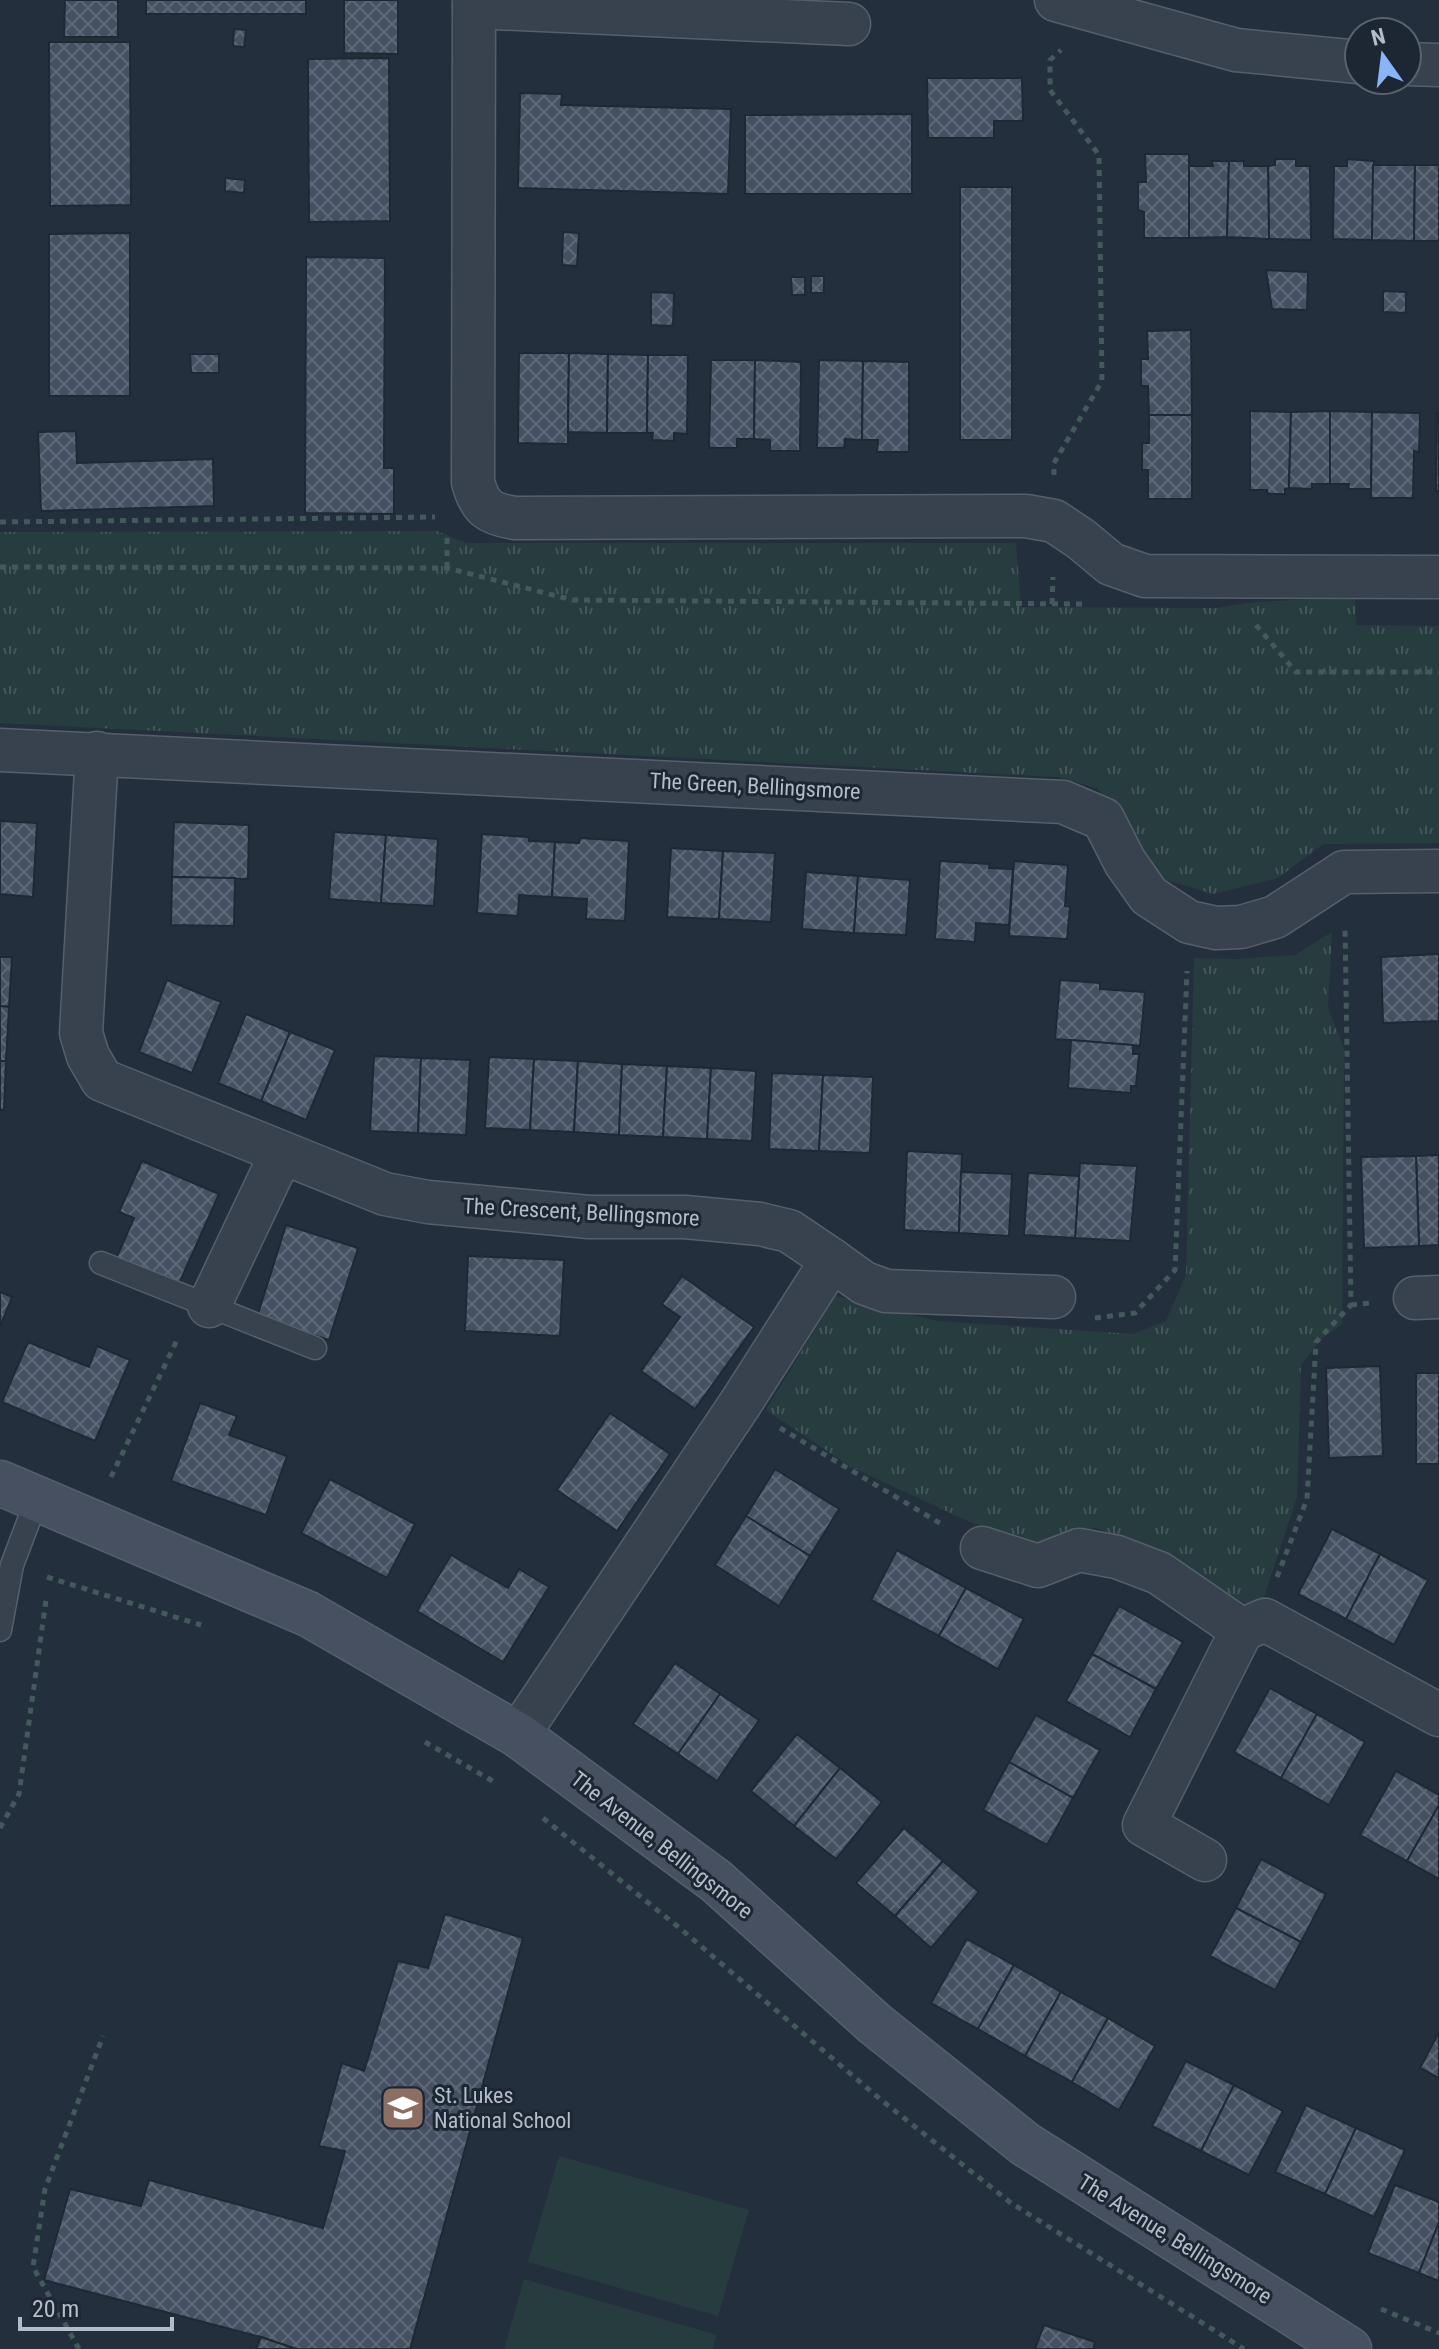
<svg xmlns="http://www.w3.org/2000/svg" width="1439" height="2349" viewBox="0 0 1439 2349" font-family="'Roboto Condensed',sans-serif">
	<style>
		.grass { fill: url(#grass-tufts) }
		.park { fill: #263c3f }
		.building { fill: url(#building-cross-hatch); stroke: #1f2835; stroke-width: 2 }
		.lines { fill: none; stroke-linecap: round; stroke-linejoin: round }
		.lane-casing { stroke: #565f6c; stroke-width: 25 }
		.street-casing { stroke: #565f6c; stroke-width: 45 }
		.secondary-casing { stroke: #565f6c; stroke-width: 47 }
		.path { stroke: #44595c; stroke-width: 5; stroke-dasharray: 6 6; stroke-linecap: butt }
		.lane { stroke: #38414e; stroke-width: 22 }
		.street { stroke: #38414e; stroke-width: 42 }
		.secondary { stroke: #465061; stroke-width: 44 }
		.labels { text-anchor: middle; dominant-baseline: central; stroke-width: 6; stroke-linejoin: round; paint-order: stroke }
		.street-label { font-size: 22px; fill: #b4bcc9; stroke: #1d2633 }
		.poi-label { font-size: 22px; fill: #b4bcc9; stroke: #1d2633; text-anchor: start }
	</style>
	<defs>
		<pattern id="grass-tufts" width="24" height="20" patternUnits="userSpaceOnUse" patternTransform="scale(2)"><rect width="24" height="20" fill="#263c3f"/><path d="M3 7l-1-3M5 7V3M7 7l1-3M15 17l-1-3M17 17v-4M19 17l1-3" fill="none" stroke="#435659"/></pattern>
		<pattern id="building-cross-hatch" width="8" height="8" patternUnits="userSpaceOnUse" patternTransform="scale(2)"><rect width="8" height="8" fill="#455162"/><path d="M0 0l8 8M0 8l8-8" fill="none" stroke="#5d6877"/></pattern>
	</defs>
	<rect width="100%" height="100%" fill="#242f3e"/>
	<g class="grass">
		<path d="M437,531L466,543H1016L1021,607L1216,608L1255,602L1355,597L1356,625L1439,626V843L1323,844L1278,878L1213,894L1163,879L1097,788L1058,777L0,723V532Z"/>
		<path d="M1332,932L1328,1008L1344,1048L1342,1324L1320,1340L1301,1365L1297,1497L1259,1612L1156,1551L1096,1528L1037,1542L972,1523L851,1467L766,1410L835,1296L937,1321L1133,1334L1166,1321L1186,1275L1194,958L1237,959L1295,955Z"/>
	</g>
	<g class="park">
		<path d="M559,2156L749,2210L718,2316L528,2262Z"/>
		<path d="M524,2279L717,2335L712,2349H504Z"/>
	</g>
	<g class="building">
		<path d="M65,0H118V37H64Z"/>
		<rect x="146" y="0" width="160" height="14"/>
		<path d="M344,0H398V54L344,53Z"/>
		<path d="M234,29L246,30L244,47L233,46Z"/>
		<path d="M49,42H130L131,205L50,206Z"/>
		<path d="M389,58L390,221L309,222L308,59Z"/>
		<path d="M927,78H1022L1023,121H994V138H928Z"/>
		<path d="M520,93L562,94L561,105L731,109L728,194L518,188Z"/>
		<path d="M912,114V194H745V115Z"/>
		<path d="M1145,154H1189V238H1144V212L1138,210V182H1146Z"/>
		<path d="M1275,159H1296V166H1310L1311,240L1269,239L1268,166L1275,165Z"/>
		<path d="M1347,159L1374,161L1372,240L1333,239L1334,166H1347Z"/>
		<path d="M1212,161H1229L1227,237L1189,238V166H1213Z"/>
		<path d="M1229,161H1244V166H1268L1269,239L1227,237Z"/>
		<path d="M1373,165H1415L1414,241L1372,240Z"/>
		<path d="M1415,165H1439V241H1414Z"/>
		<path d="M225,178L245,180L244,193L225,191Z"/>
		<rect x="960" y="187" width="52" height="253"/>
		<path d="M563,232L579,233L577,266L562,265Z"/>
		<path d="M130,233V396H49V234Z"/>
		<path d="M306,257L385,258L384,468H394V514L305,513Z"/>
		<path d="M1266,270L1308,272L1307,310L1272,309Z"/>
		<rect x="811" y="276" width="13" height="17"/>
		<path d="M791,277H805V295H792Z"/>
		<path d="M1383,291L1406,292V313L1383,312Z"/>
		<path d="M651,292L674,293L673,326L651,325Z"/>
		<path d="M1191,330L1192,415H1149L1148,386H1141V359H1148L1147,331Z"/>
		<path d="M519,353H569L568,444L518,443Z"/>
		<path d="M569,353L608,354L607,433L568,432Z"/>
		<path d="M190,354H219V373H191Z"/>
		<path d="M608,354L648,355L647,433H607Z"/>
		<path d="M648,355H688L687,434L674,433V441L652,440L653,433H647Z"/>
		<path d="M711,360H755L754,439H737V448H709Z"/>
		<path d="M755,360L801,362L800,451H770V440L754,439Z"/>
		<path d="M819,360L863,361L862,440L845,439L844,448H817Z"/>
		<path d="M863,361L909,362V452H877L878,440H862Z"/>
		<path d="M1250,411L1291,412L1289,488L1285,489V494H1268L1267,490H1250Z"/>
		<path d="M1330,411L1372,412L1371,489H1348L1349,484H1330Z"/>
		<path d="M1330,411V484H1312V489L1289,488L1291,412Z"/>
		<path d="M1372,412L1420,413L1419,452L1414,451L1413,498H1371Z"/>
		<path d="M1437,413H1439V491H1436Z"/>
		<path d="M1149,415H1192V499H1148V470H1142V443H1149Z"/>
		<path d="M76,431L77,463L213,459L214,506L41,511L38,432Z"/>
		<path d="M0,821L37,823L33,897L0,894Z"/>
		<path d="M174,822L249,825L248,879L172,877Z"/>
		<path d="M334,832L386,835L381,903L329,899Z"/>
		<path d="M482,834L529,837V841L555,842L552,897L519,895L518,916L477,913Z"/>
		<path d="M386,835L438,839L434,906L381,903Z"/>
		<path d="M580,838L629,841L625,921L586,919L587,899L552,897L555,842L579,843Z"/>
		<path d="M671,848L723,851L719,919L667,917Z"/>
		<path d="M723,851L775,853L771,922L719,919Z"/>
		<path d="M940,861L990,864L989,868L1013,869L1009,925L976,923L975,942L935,939Z"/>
		<path d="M1014,861L1068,865L1065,906L1070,907L1067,939L1009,936Z"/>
		<path d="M806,872L858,876L854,933L802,929Z"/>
		<path d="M858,876L910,880L906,935L854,933Z"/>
		<path d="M172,877L235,878L234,926L171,925Z"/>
		<path d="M1439,954V1021L1383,1023L1381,957Z"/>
		<path d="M0,957H12L9,1007L0,1006Z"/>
		<path d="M167,980L221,1002L192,1073L139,1052Z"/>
		<path d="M1060,980L1100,983V989L1145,992L1140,1046L1055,1039Z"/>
		<path d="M0,1006L9,1007L6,1061H0Z"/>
		<path d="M246,1014L290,1032L261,1101L218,1083Z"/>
		<path d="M290,1032L335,1050L306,1120L261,1101Z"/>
		<path d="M1071,1040L1133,1045V1054H1139L1136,1086H1131V1093L1068,1088Z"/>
		<path d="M374,1056L421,1058L418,1133L370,1131Z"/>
		<path d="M489,1057L534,1059L530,1130L485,1128Z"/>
		<path d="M421,1058L470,1060L466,1135L418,1133Z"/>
		<path d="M534,1059L578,1061L574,1132L530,1130Z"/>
		<path d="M0,1061H6L4,1110H0Z"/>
		<path d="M578,1061L622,1064L619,1135L574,1132Z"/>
		<path d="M622,1064L667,1066L663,1137L619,1135Z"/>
		<path d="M667,1066L711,1068L707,1139L663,1137Z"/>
		<path d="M711,1068L756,1071L752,1141L707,1139Z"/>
		<path d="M772,1073L823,1075L819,1151L769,1149Z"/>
		<path d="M823,1075L873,1077L870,1153L819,1151Z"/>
		<path d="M907,1151L962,1154L959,1233L904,1230Z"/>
		<path d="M1439,1155V1245L1419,1246L1416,1156Z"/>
		<path d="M1416,1156L1419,1246L1364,1248L1361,1157Z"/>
		<path d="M142,1161L219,1194L177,1288L115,1261L134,1218L119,1212Z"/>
		<path d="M1080,1163L1137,1166L1130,1241L1075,1238Z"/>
		<path d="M961,1172L1012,1174L1009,1236L959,1233Z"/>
		<path d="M1028,1173L1079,1176L1075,1238L1024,1235Z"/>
		<path d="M286,1225L358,1248L329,1340L257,1317Z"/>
		<path d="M468,1256L564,1260L560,1336L465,1331Z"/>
		<path d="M682,1276L754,1327L695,1409L641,1371L680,1317L662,1304Z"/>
		<path d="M0,1292L12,1297L0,1327Z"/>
		<path d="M28,1342L89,1367L97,1346L130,1360L95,1441L2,1402Z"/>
		<path d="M1380,1366L1383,1456L1329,1458L1326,1368Z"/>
		<rect x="1416" y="1373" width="23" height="91"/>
		<path d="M200,1403L237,1416L229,1435L287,1456L266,1515L171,1481Z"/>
		<path d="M610,1413L670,1454L617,1531L557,1490Z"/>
		<path d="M775,1469L839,1509L810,1556L746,1516Z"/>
		<path d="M330,1479L415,1524L387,1578L301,1533Z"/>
		<path d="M746,1516L810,1556L779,1606L715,1565Z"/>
		<path d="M1332,1529L1380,1554L1346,1619L1298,1594Z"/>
		<path d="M897,1550L966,1588L939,1636L871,1600Z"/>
		<path d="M1380,1554L1428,1580L1394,1645L1346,1619Z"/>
		<path d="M451,1555L508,1588L519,1569L549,1587L503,1662L417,1611Z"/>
		<path d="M966,1588L1024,1619L998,1669L939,1636Z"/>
		<path d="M1119,1606L1183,1642L1156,1689L1092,1654Z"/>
		<path d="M1092,1654L1156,1689L1130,1737L1066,1701Z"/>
		<path d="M675,1663L720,1694L678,1754L633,1724Z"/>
		<path d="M1270,1688L1317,1714L1281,1778L1234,1752Z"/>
		<path d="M720,1694L759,1720L717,1781L678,1754Z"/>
		<path d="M1317,1714L1365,1742L1329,1805L1281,1778Z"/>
		<path d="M1036,1715L1100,1750L1073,1798L1009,1762Z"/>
		<path d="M797,1734L840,1768L794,1826L751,1791Z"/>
		<path d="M1009,1762L1073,1798L1047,1845L983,1810Z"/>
		<path d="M840,1768L882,1802L836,1859L794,1826Z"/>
		<path d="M1396,1771L1439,1795V1805L1407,1861L1360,1835Z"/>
		<path d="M1439,1805V1879L1407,1861Z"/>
		<path d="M904,1828L943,1861L895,1916L856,1883Z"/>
		<path d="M1261,1859L1326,1894L1301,1942L1236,1908Z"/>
		<path d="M943,1861L979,1892L931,1948L895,1916Z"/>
		<path d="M1236,1908L1301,1942L1275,1990L1210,1956Z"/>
		<path d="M445,1914L523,1938L410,2349H296L261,2337L44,2280L70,2189L141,2206L149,2180L323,2228L345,2151L319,2146L342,2063L364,2071L398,1961L428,1968Z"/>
		<path d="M967,1939L1014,1965L978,2029L931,2003Z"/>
		<path d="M1014,1965L1061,1992L1025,2056L978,2029Z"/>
		<path d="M1061,1992L1108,2018L1072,2082L1025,2056Z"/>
		<path d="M1108,2018L1155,2046L1119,2110L1072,2082Z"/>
		<path d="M1439,2032V2078L1420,2068Z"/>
		<path d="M1186,2061L1234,2085L1201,2151L1152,2126Z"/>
		<path d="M1234,2085L1283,2111L1249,2175L1201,2151Z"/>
		<path d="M1306,2105L1356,2128L1325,2194L1275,2172Z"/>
		<path d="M1356,2128L1405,2150L1374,2217L1325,2194Z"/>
		<path d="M1395,2185L1439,2202V2222L1419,2273L1368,2253Z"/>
		<path d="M1439,2222V2281L1419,2273Z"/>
		<path d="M1044,2325L1095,2342L1093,2349H1035Z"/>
		<path d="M261,2337L296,2349H256Z"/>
	</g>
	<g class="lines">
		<g class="lane-casing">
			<g id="lane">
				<path d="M101,1263L315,1348"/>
				<path d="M0,1630L12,1565L37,1499"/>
			</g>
		</g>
		<g class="street-casing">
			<g id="street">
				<path d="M474,0L473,482C480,508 489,514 515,518L1026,516L1054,521L1081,539L1111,564L1145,576L1439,577"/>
				<path d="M1056,0L1236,50L1359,62"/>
				<path d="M474,7L849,24"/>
				<path d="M1407,64L1439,65"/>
				<path d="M0,750L1063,802L1103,819L1125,862L1149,896L1189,922L1216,928L1241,927L1275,917L1344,872L1439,871"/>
				<path d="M97,753L81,1033L88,1056L102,1080L385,1194L428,1202L589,1217H685L760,1224L789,1231L832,1260L740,1404L518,1735"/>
				<path d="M832,1260L864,1283L886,1291L1054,1297"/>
				<path d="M1415,1298L1439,1297"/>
				<path d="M209,1306L281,1154"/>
				<path d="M982,1548L1038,1566L1079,1550L1117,1557L1159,1573L1242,1630L1144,1825L1205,1860"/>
				<path d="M1242,1630L1265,1620L1439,1715"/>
			</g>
		</g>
		<g class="secondary-casing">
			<path id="secondary" d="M0,1483L308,1614L518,1735L716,1881L875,2024L1025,2144L1349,2349"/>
		</g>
		<g class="path">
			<path d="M1054,475V463L1102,381L1099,155L1050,90V60L1061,50"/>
			<path d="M0,522L435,517"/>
			<path d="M0,567L447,568L573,600L1083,604"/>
			<path d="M447,568V537"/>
			<path d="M1052,604L1053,577"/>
			<path d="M1256,625L1296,672H1439"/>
			<path d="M1351,1305L1370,1303"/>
			<path d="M1095,1318L1135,1313L1175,1270L1187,971"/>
			<path d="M780,1428L943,1525"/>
			<path d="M111,1477L178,1338"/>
			<path d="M47,1577L201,1625"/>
			<path d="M1277,1577L1307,1499L1316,1342L1351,1305L1345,927"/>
			<path d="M425,1742L496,1783"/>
			<path d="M543,1818L682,1930L880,2099L1011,2203L1244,2349"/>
			<path d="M0,1828L19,1794L46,1600"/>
			<path d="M1381,2309L1439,2333"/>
			<path d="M79,2349L33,2267L45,2189L103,2036"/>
		</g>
		<use href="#lane" class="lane"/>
		<use href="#street" class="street"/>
		<use href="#secondary" class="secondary"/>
	</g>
	<defs>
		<g id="school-square" transform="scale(2.3)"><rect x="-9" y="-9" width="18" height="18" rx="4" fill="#8d6e63" stroke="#1d2633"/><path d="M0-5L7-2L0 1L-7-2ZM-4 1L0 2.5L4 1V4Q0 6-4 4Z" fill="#fff"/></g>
	</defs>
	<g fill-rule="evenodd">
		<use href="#school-square" x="403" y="2108"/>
	</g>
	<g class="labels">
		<g class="street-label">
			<text transform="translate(755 786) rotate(3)">The Green, Bellingsmore</text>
			<text transform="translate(581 1212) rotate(3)">The Crescent, Bellingsmore</text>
			<text transform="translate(662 1845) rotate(38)">The Avenue, Bellingsmore</text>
			<text transform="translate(1175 2239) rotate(32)">The Avenue, Bellingsmore</text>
		</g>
		<g class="poi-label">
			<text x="434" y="2095">St. Lukes<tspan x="434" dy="25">National School</tspan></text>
		</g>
	</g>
	<g transform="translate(1383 56) rotate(346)"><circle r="38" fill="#1d2633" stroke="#59626f" stroke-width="2"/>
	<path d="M0-6L14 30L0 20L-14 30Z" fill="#8ab4f8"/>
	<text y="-12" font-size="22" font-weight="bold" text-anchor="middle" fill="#b4bcc9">N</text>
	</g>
	<path d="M20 2317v12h152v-12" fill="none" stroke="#b4bcc9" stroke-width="4"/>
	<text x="32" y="2317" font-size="24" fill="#b4bcc9" stroke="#1d2633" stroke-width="6" paint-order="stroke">20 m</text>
</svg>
